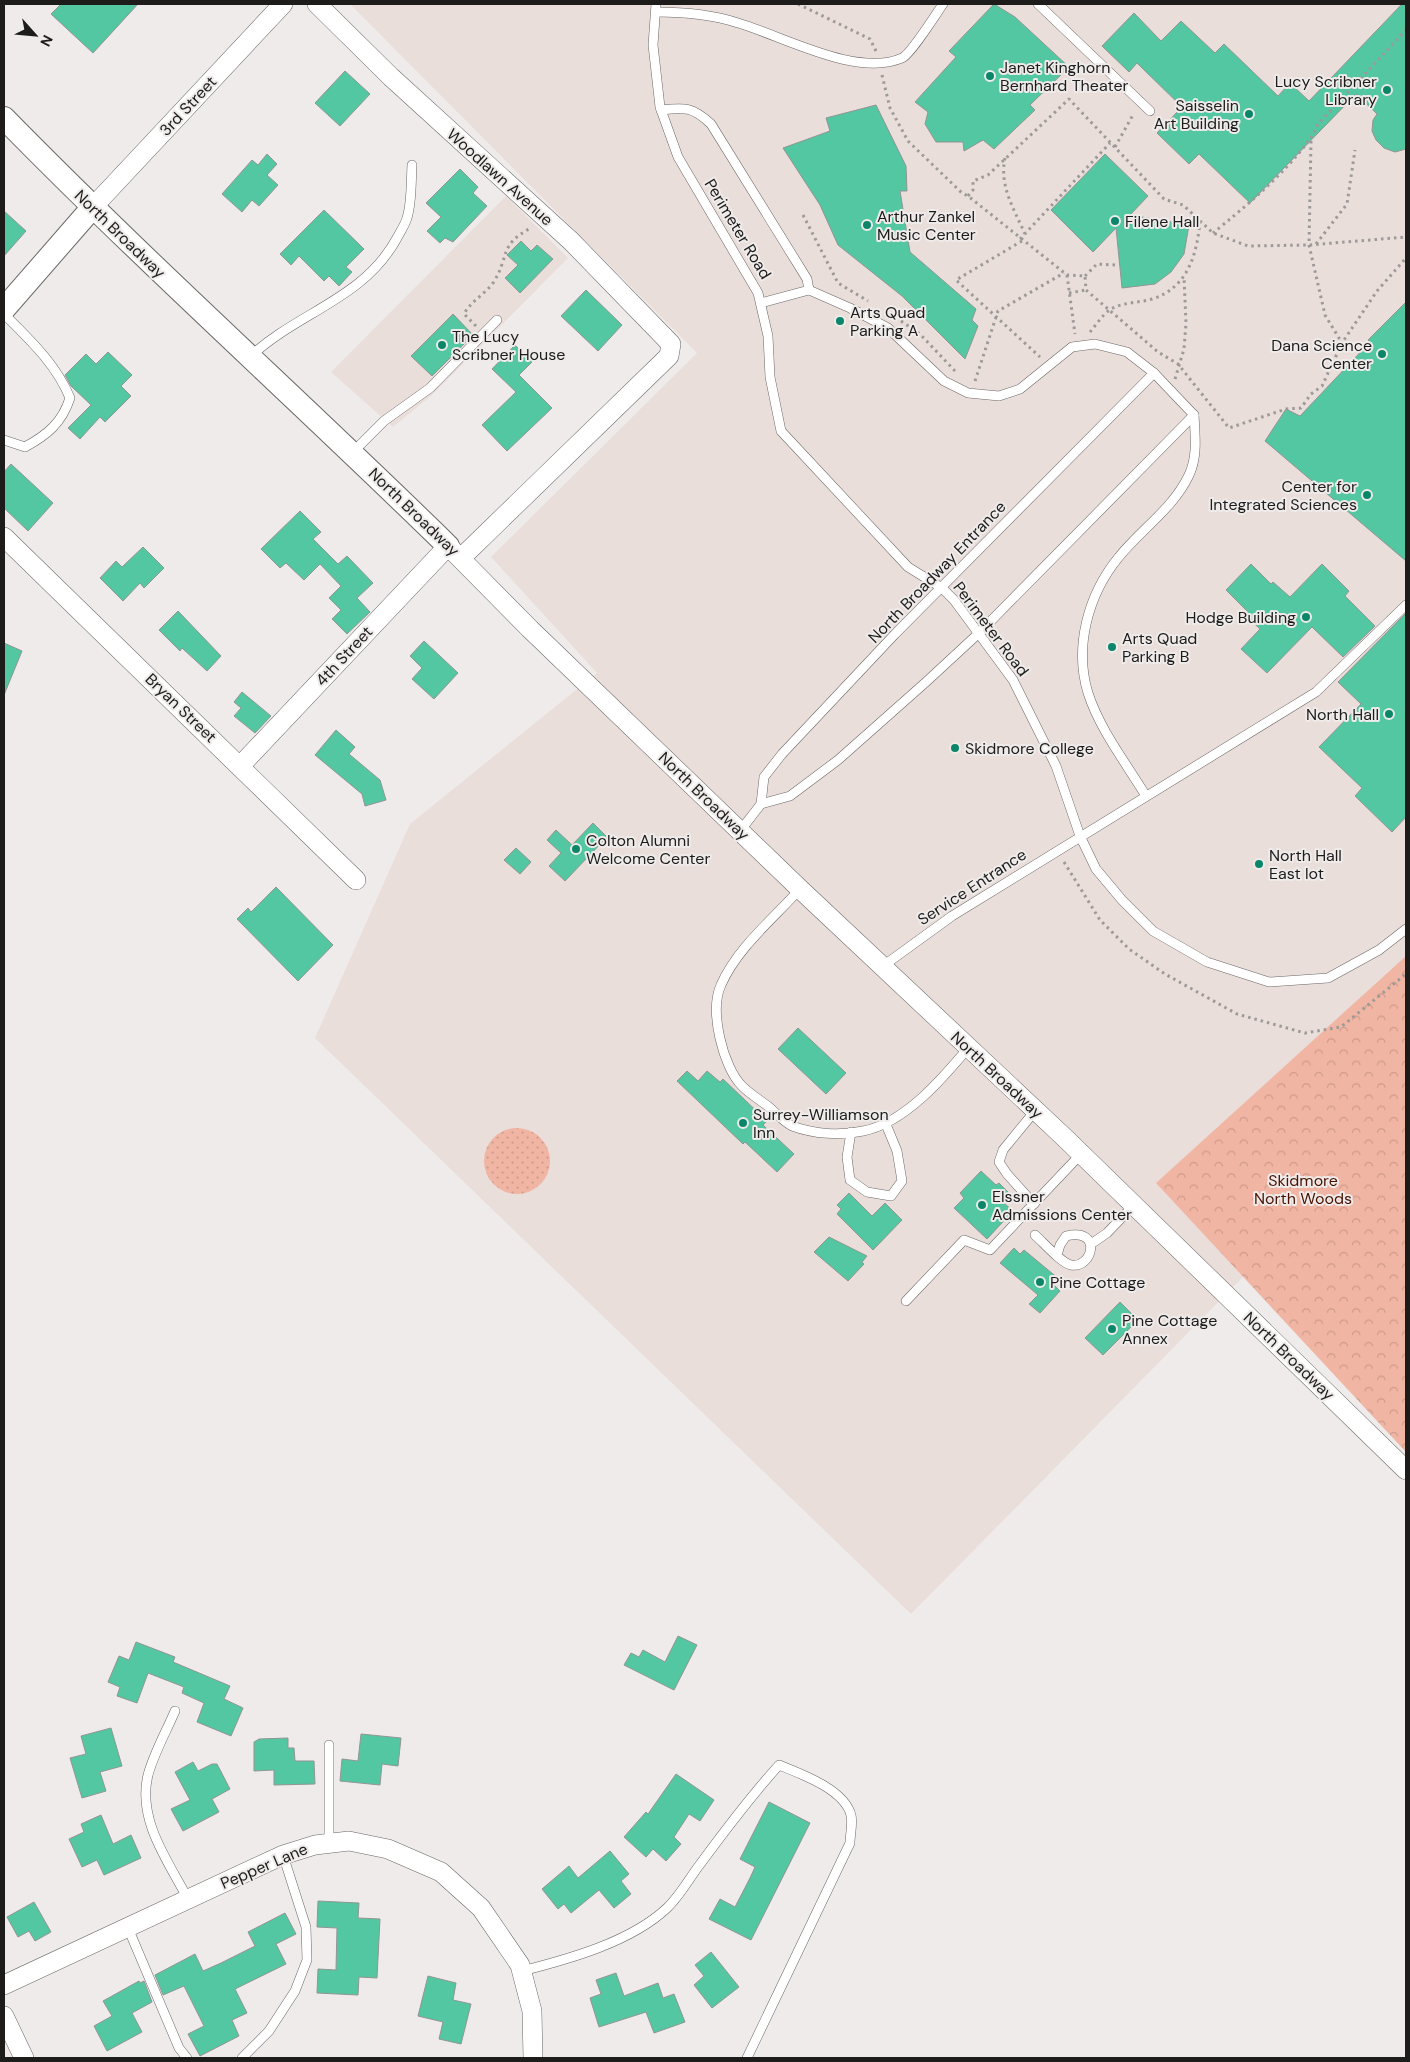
<svg xmlns="http://www.w3.org/2000/svg" width="1410" height="2062" viewBox="0 0 1410 2062" font-family="'DM Sans',sans-serif">
	<style>
		.built { fill: #eadeda }
		.grass { fill: url(#grass-dots) }
		.park { fill: url(#park-crowns) }
		.building { fill: #52c7a2; stroke: #919593 }
		.lines { fill: none; stroke-linecap: round; stroke-linejoin: round }
		.service-casing { stroke: #6a6766; stroke-width: 10 }
		.minor-casing { stroke: #6a6766; stroke-width: 20 }
		.tertiary-casing { stroke: #6a6766; stroke-width: 24 }
		.path { stroke: #9c9a99; stroke-width: 3; stroke-dasharray: 2.5 4; stroke-linecap: butt }
		.service { stroke: #fff; stroke-width: 9 }
		.minor { stroke: #fff; stroke-width: 19 }
		.tertiary { stroke: #fff; stroke-width: 22 }
		.poi-dot { fill: #0b8668; stroke: #eeebea; stroke-width: 2 }
		.labels { text-anchor: middle; dominant-baseline: central; stroke-width: 4; stroke-linejoin: round; paint-order: stroke }
		.poi-label { font-size: 16px; fill: #1d1c1b; stroke: #eeebea; text-anchor: start }
		.street-label { font-size: 16px; fill: #1d1c1b; stroke: #eeebea }
		.park-label { font-size: 16px; fill: #4b1301; stroke: #eeebea }
	</style>
	<defs>
		<pattern id="grass-dots" width="8" height="8" patternUnits="userSpaceOnUse" patternTransform="scale(1.25)"><rect width="8" height="8" fill="#f1b5a3"/><path d="M2 2h.1M6 6h.1" fill="none" stroke="#ce9b8c" stroke-width="1.8" stroke-linecap="round"/></pattern>
		<pattern id="park-crowns" width="20" height="18" patternUnits="userSpaceOnUse" patternTransform="scale(1.25)"><rect width="20" height="18" fill="#f1b5a3"/><path d="M2 6a3 3 0 1 1 6 0M12 15a3 3 0 1 1 6 0" fill="none" stroke="#ce9b8c"/></pattern>
	</defs>
	<rect width="100%" height="100%" fill="#eeebea"/>
	<g class="built">
		<path d="M350,4H1406V1452L1243,1277L911,1614L315,1038L410,824L597,673L491,557L697,353Z"/>
		<path d="M506,196L568,258L432,395L393,427L331,372Z"/>
	</g>
	<circle class="grass" cx="517" cy="1161" r="33"/>
	<path class="park" d="M1406,956V1452L1156,1183Z"/>
	<g class="building">
		<path d="M61,4H138L93,53L51,14Z"/>
		<path d="M994,4L1015,17L1069,67L1030,105L1035,110L994,149L983,140L964,151L963,142H936L925,124L928,112L915,102L956,57L949,51Z"/>
		<path d="M1402,4H1406V149L1395,152L1384,148L1376,140L1372,131L1373,120L1377,114L1356,94L1250,203L1199,154L1189,164L1157,133L1182,107L1137,63L1129,72L1102,46L1134,13L1161,41L1181,21L1215,53L1224,44L1278,96L1290,83L1309,101Z"/>
		<path d="M345,71L370,94L340,126L315,103Z"/>
		<path d="M876,105L906,166L907,191H900L910,252L976,309L972,320L978,326L965,359L902,296L838,245L820,205L783,148L830,131L826,118Z"/>
		<path d="M267,154L277,164L267,175L278,185L259,206L252,200L242,212L222,194L252,160L258,165Z"/>
		<path d="M1105,154L1148,196L1130,215L1189,225L1184,254L1171,272L1155,284L1122,288L1116,228L1093,252L1051,210Z"/>
		<path d="M460,169L478,187L473,193L487,206L453,242L445,238L440,243L427,231L441,217L426,203Z"/>
		<path d="M324,210L364,249L346,267L352,272L339,286L329,276L324,281L299,256L291,265L280,254Z"/>
		<path d="M4,211L26,231L4,256Z"/>
		<path d="M521,241L531,251L537,245L553,259L520,293L505,278L518,265L507,255Z"/>
		<path d="M586,290L622,325L598,351L561,316Z"/>
		<path d="M1406,302V561L1265,441L1286,409L1300,416L1370,342L1368,340Z"/>
		<path d="M453,314L473,335L432,376L411,356Z"/>
		<path d="M515,345L532,362L519,375L552,408L507,451L482,425L516,392L492,369Z"/>
		<path d="M108,352L132,375L121,386L131,396L105,422L100,417L80,439L68,428L91,405L71,386L65,375L86,354L96,364Z"/>
		<path d="M11,464L53,503L28,531L4,508V472Z"/>
		<path d="M300,511L321,532L313,539L338,564L347,556L373,583L357,598L370,612L347,634L332,619L341,610L329,598L341,586L320,564L304,580L286,563L280,568L261,549Z"/>
		<path d="M143,547L164,568L144,588L140,583L123,601L100,578L116,561L122,567Z"/>
		<path d="M1251,564L1271,584L1273,582L1290,597L1322,564L1349,591L1345,596L1375,626L1343,657L1312,627L1267,673L1241,649L1260,629L1244,614L1247,611L1226,590Z"/>
		<path d="M178,611L221,656L207,671L182,648L180,651L159,630Z"/>
		<path d="M1406,613V817L1392,832L1355,796L1362,788L1319,747L1361,704L1338,682Z"/>
		<path d="M424,641L458,673L434,699L412,679L422,668L410,656Z"/>
		<path d="M4,643L22,651L4,695Z"/>
		<path d="M242,692L271,716L255,733L234,716L241,708L234,702Z"/>
		<path d="M336,730L355,747L349,754L380,780L386,800L365,806L362,794L315,755Z"/>
		<path d="M593,823L607,837L565,881L549,866L561,853L547,840L556,830L572,845Z"/>
		<path d="M516,848L531,862L520,874L504,860Z"/>
		<path d="M276,887L333,945L298,981L237,919L248,908L251,912Z"/>
		<path d="M798,1028L846,1073L826,1094L778,1049Z"/>
		<path d="M687,1071L698,1081L707,1071L720,1082L723,1079L767,1121L763,1125L794,1154L777,1172L745,1142L743,1144L677,1081Z"/>
		<path d="M981,1171L996,1185L999,1183L1011,1195L1004,1203L1013,1211L987,1239L954,1208L964,1198L960,1193Z"/>
		<path d="M849,1193L872,1216L885,1203L902,1220L873,1250L837,1214L841,1209L837,1205Z"/>
		<path d="M829,1237L867,1256L862,1262L864,1264L848,1281L814,1252Z"/>
		<path d="M1014,1248L1020,1254L1024,1250L1059,1279L1054,1285L1060,1291L1040,1313L1029,1304L1038,1295L1000,1263Z"/>
		<path d="M1120,1302L1138,1320L1103,1355L1085,1338Z"/>
		<path d="M678,1636L697,1645L674,1690L624,1665L631,1653L639,1657L643,1650L665,1662Z"/>
		<path d="M136,1642L175,1657L173,1662L230,1686L224,1699L243,1708L231,1736L197,1722L204,1703L182,1693L184,1687L148,1673L137,1703L117,1696L120,1687L108,1682L119,1656L129,1660Z"/>
		<path d="M111,1728L122,1766L100,1772L106,1791L82,1798L70,1758L86,1754L81,1736Z"/>
		<path d="M361,1734L401,1738L398,1766L382,1764L380,1785L340,1781L342,1759L358,1761Z"/>
		<path d="M288,1738V1748H294L295,1761H314L315,1784L274,1785V1770L254,1771V1742L259,1739Z"/>
		<path d="M193,1762L198,1771L212,1764H217L230,1789L212,1799L219,1812L183,1831L171,1809L190,1800L175,1772Z"/>
		<path d="M676,1774L714,1800L700,1821L689,1814L674,1837L681,1844L666,1861L653,1849L646,1857L624,1837L646,1812L648,1814Z"/>
		<path d="M769,1802L810,1823L751,1940L709,1919L720,1899L735,1907L750,1878L755,1867L740,1859Z"/>
		<path d="M101,1815L113,1844L131,1835L141,1858L104,1875L97,1860L82,1867L69,1839L84,1832L81,1824Z"/>
		<path d="M610,1851L629,1874L621,1881L631,1894L614,1908L599,1890L571,1913L564,1904L558,1909L542,1889L569,1866L578,1878Z"/>
		<path d="M318,1901L359,1903L358,1918L380,1919L377,1978L359,1977L358,1995L317,1993L318,1969L336,1970L337,1928L317,1927Z"/>
		<path d="M34,1902L51,1932L35,1941L29,1931L18,1937L7,1917Z"/>
		<path d="M285,1913L296,1934L276,1944L286,1964L235,1989L247,2013L232,2020L239,2036L200,2056L188,2034L204,2026L184,1986L163,1995L155,1975L195,1954L203,1971L221,1963L255,1946L248,1932Z"/>
		<path d="M711,1952L739,1987L712,2008L694,1985L704,1976L695,1965Z"/>
		<path d="M616,1973L624,1996L658,1983L663,1998L674,1994L685,2022L654,2033L646,2012L599,2027L590,1998L601,1994L596,1980Z"/>
		<path d="M428,1976L456,1983L453,2000L471,2004L461,2044L439,2039L443,2022L418,2016Z"/>
		<path d="M139,1981L140,1983L144,1981L152,2002L132,2013L142,2032L107,2051L94,2026L112,2016L103,2001Z"/>
	</g>
	<g class="lines">
		<g class="service-casing">
			<g id="service">
				<path d="M656,4L653,45L660,107L678,157L758,293L768,336L770,377L781,431L908,567L942,588L954,600L1013,680L1056,766L1080,836L1096,869L1122,900L1153,931L1207,962L1269,982L1328,978L1379,950L1406,929"/>
				<path d="M1038,4L1150,111"/>
				<path d="M656,12C684,12 711,14 738,23C783,36 857,78 902,58C911,54 936,14 943,4"/>
				<path d="M661,110C685,107 693,107 711,124L807,279L809,290"/>
				<path d="M761,303L809,290L850,308L888,328L944,381L968,393L999,396L1020,389L1072,347L1095,344L1127,352L1154,373L1194,415C1195,435 1198,456 1189,475C1173,509 1141,529 1118,558C1088,595 1074,647 1088,693C1100,730 1126,763 1146,796"/>
				<path d="M4,314C30,340 56,364 70,398C62,423 47,435 25,447L4,440"/>
				<path d="M251,356C298,312 364,299 397,238C400,232 405,225 407,218C412,202 411,181 412,165"/>
				<path d="M353,452L384,421L430,388L497,320"/>
				<path d="M761,804L790,796L838,760L926,682L979,633L1194,415"/>
				<path d="M740,831L761,804L764,777L782,754L895,634L1154,373"/>
				<path d="M800,889C773,919 737,948 721,985C709,1011 723,1067 742,1086C750,1094 760,1100 769,1107C776,1113 784,1122 792,1126C814,1134 840,1136 863,1131C905,1123 943,1078 969,1047"/>
				<path d="M883,966L952,916L1316,692L1406,605"/>
				<path d="M851,1132L847,1157L850,1180L867,1192L891,1196L902,1181L897,1151L885,1122"/>
				<path d="M1034,1204L1007,1174L999,1162L1003,1150L1035,1111"/>
				<path d="M1035,1235C1043,1242 1061,1263 1071,1265C1093,1269 1103,1227 1066,1236L1060,1245L1057,1255"/>
				<path d="M1091,1244L1107,1233L1134,1205"/>
				<path d="M906,1301L964,1240L990,1250L1081,1154"/>
				<path d="M175,1711C166,1732 154,1753 148,1775C137,1820 168,1861 188,1899"/>
				<path d="M329,1843V1745"/>
				<path d="M128,1928L179,2048L187,2058"/>
				<path d="M522,1971C569,1959 631,1942 667,1908C680,1896 690,1877 701,1863C726,1829 751,1796 779,1765C801,1774 844,1789 851,1815C853,1823 850,1835 850,1843L747,2058"/>
				<path d="M242,2058L269,2031L295,1991L307,1960L306,1927L283,1855"/>
			</g>
		</g>
		<g class="minor-casing">
			<g id="minor">
				<path d="M317,4L391,77L571,241L671,344L669,356L461,558"/>
				<path d="M92,208L283,4"/>
				<path d="M4,537L356,880"/>
				<path d="M241,765L448,546L530,629L800,889L1066,1139L1406,1470"/>
				<path d="M4,1985L283,1855L315,1845L349,1841L388,1849L441,1872L481,1908L520,1965L532,2011L533,2058"/>
				<path d="M4,2016L24,2058"/>
			</g>
		</g>
		<g class="tertiary-casing">
			<g id="tertiary">
				<path d="M4,118C148,265 301,402 448,546"/>
				<path d="M4,309L92,208"/>
			</g>
		</g>
		<g class="path">
			<path d="M798,4L870,39L876,51"/>
			<path d="M882,75L890,108L908,141L962,193L968,196L1067,275L1085,276L1086,290L1158,352L1178,364L1229,428L1286,409L1301,408L1311,394L1322,386L1342,343L1377,291L1406,258"/>
			<path d="M1311,141L1309,245L1325,315L1342,343"/>
			<path d="M1115,147L1134,113"/>
			<path d="M1005,158C999,186 1014,209 1025,234"/>
			<path d="M968,196L973,190V181L988,175L1069,99L1164,199L1183,205L1213,233L1248,246L1309,245L1406,237"/>
			<path d="M803,215L838,283L868,301"/>
			<path d="M1213,233C1244,208 1303,159 1318,124L1406,30"/>
			<path d="M1020,239L1110,143"/>
			<path d="M1022,241L956,280L1040,357"/>
			<path d="M1316,244L1347,204L1355,150"/>
			<path d="M1067,275L1075,334"/>
			<path d="M1085,276L1097,264L1115,265"/>
			<path d="M1069,293L1086,290"/>
			<path d="M901,321L920,334L955,371"/>
			<path d="M476,326L464,314C471,301 484,295 493,283C510,257 498,245 531,228"/>
			<path d="M1090,332C1096,325 1103,314 1111,309C1123,302 1139,303 1152,299C1188,288 1197,254 1200,221"/>
			<path d="M1175,379L1184,349L1186,323L1184,277"/>
			<path d="M975,381L998,311L1064,273"/>
			<path d="M1064,862L1100,920L1129,949L1165,974L1237,1014L1305,1033L1341,1027L1406,974"/>
		</g>
		<use href="#service" class="service"/>
		<use href="#minor" class="minor"/>
		<use href="#tertiary" class="tertiary"/>
	</g>
	<g class="poi-dot">
		<circle cx="990" cy="76" r="5"/>
		<circle cx="1387" cy="90" r="5"/>
		<circle cx="1249" cy="114" r="5"/>
		<circle cx="1115" cy="221" r="5"/>
		<circle cx="867" cy="225" r="5"/>
		<circle cx="840" cy="321" r="5"/>
		<circle cx="442" cy="345" r="5"/>
		<circle cx="1382" cy="354" r="5"/>
		<circle cx="1367" cy="495" r="5"/>
		<circle cx="1306" cy="617" r="5"/>
		<circle cx="1112" cy="647" r="5"/>
		<circle cx="1389" cy="714" r="5"/>
		<circle cx="955" cy="748" r="5"/>
		<circle cx="576" cy="849" r="5"/>
		<circle cx="1259" cy="864" r="5"/>
		<circle cx="743" cy="1123" r="5"/>
		<circle cx="982" cy="1205" r="5"/>
		<circle cx="1040" cy="1282" r="5"/>
		<circle cx="1112" cy="1329" r="5"/>
	</g>
	<g class="labels">
		<g class="poi-label">
			<text x="1000" y="67">Janet Kinghorn<tspan x="1000" dy="18">Bernhard Theater</tspan></text>
			<text x="1377" y="81" text-anchor="end">Lucy Scribner<tspan x="1377" dy="18">Library</tspan></text>
			<text x="1239" y="105" text-anchor="end">Saisselin<tspan x="1239" dy="18">Art Building</tspan></text>
			<text x="877" y="216">Arthur Zankel<tspan x="877" dy="18">Music Center</tspan></text>
			<text x="1125" y="221">Filene Hall</text>
			<text x="850" y="312">Arts Quad<tspan x="850" dy="18">Parking A</tspan></text>
			<text x="452" y="336">The Lucy<tspan x="452" dy="18">Scribner House</tspan></text>
			<text x="1372" y="345" text-anchor="end">Dana Science<tspan x="1372" dy="18">Center</tspan></text>
			<text x="1357" y="486" text-anchor="end">Center for<tspan x="1357" dy="18">Integrated Sciences</tspan></text>
			<text x="1296" y="617" text-anchor="end">Hodge Building</text>
			<text x="1122" y="638">Arts Quad<tspan x="1122" dy="18">Parking B</tspan></text>
			<text x="1379" y="714" text-anchor="end">North Hall</text>
			<text x="965" y="748">Skidmore College</text>
			<text x="586" y="840">Colton Alumni<tspan x="586" dy="18">Welcome Center</tspan></text>
			<text x="1269" y="855">North Hall<tspan x="1269" dy="18">East lot</tspan></text>
			<text x="753" y="1114">Surrey-Williamson<tspan x="753" dy="18">Inn</tspan></text>
			<text x="992" y="1196">Elssner<tspan x="992" dy="18">Admissions Center</tspan></text>
			<text x="1050" y="1282">Pine Cottage</text>
			<text x="1122" y="1320">Pine Cottage<tspan x="1122" dy="18">Annex</tspan></text>
		</g>
		<g class="street-label">
			<text transform="translate(188 106) rotate(-47)">3rd Street</text>
			<text transform="translate(500 177) rotate(42)">Woodlawn Avenue</text>
			<text transform="translate(738 229) rotate(59)">Perimeter Road</text>
			<text transform="translate(120 234) rotate(44)">North Broadway</text>
			<text transform="translate(414 512) rotate(44)">North Broadway</text>
			<text transform="translate(937 572) rotate(-46)">North Broadway Entrance</text>
			<text transform="translate(991 629) rotate(53)">Perimeter Road</text>
			<text transform="translate(344 656) rotate(-47)">4th Street</text>
			<text transform="translate(181 708) rotate(44)">Bryan Street</text>
			<text transform="translate(704 796) rotate(44)">North Broadway</text>
			<text transform="translate(972 887) rotate(-33)">Service Entrance</text>
			<text transform="translate(997 1075) rotate(43)">North Broadway</text>
			<text transform="translate(1289 1356) rotate(44)">North Broadway</text>
			<text transform="translate(264 1866) rotate(-23)">Pepper Lane</text>
		</g>
		<g class="park-label">
			<text x="1303" y="1180">Skidmore<tspan x="1303" dy="18">North Woods</tspan></text>
		</g>
	</g>
	<rect width="1410" height="2062" fill="none" stroke="#1d1c1b" stroke-width="10"/>
	<g transform="translate(35 35) rotate(117)" stroke="#eeebea" stroke-width="4" paint-order="stroke">
	<path d="M0-4L9 19L0 12L-9 19Z" fill="#1d1c1b"/>
	<text y="-8" font-size="14" font-weight="bold" text-anchor="middle" fill="#1d1c1b">N</text>
	</g>
</svg>
